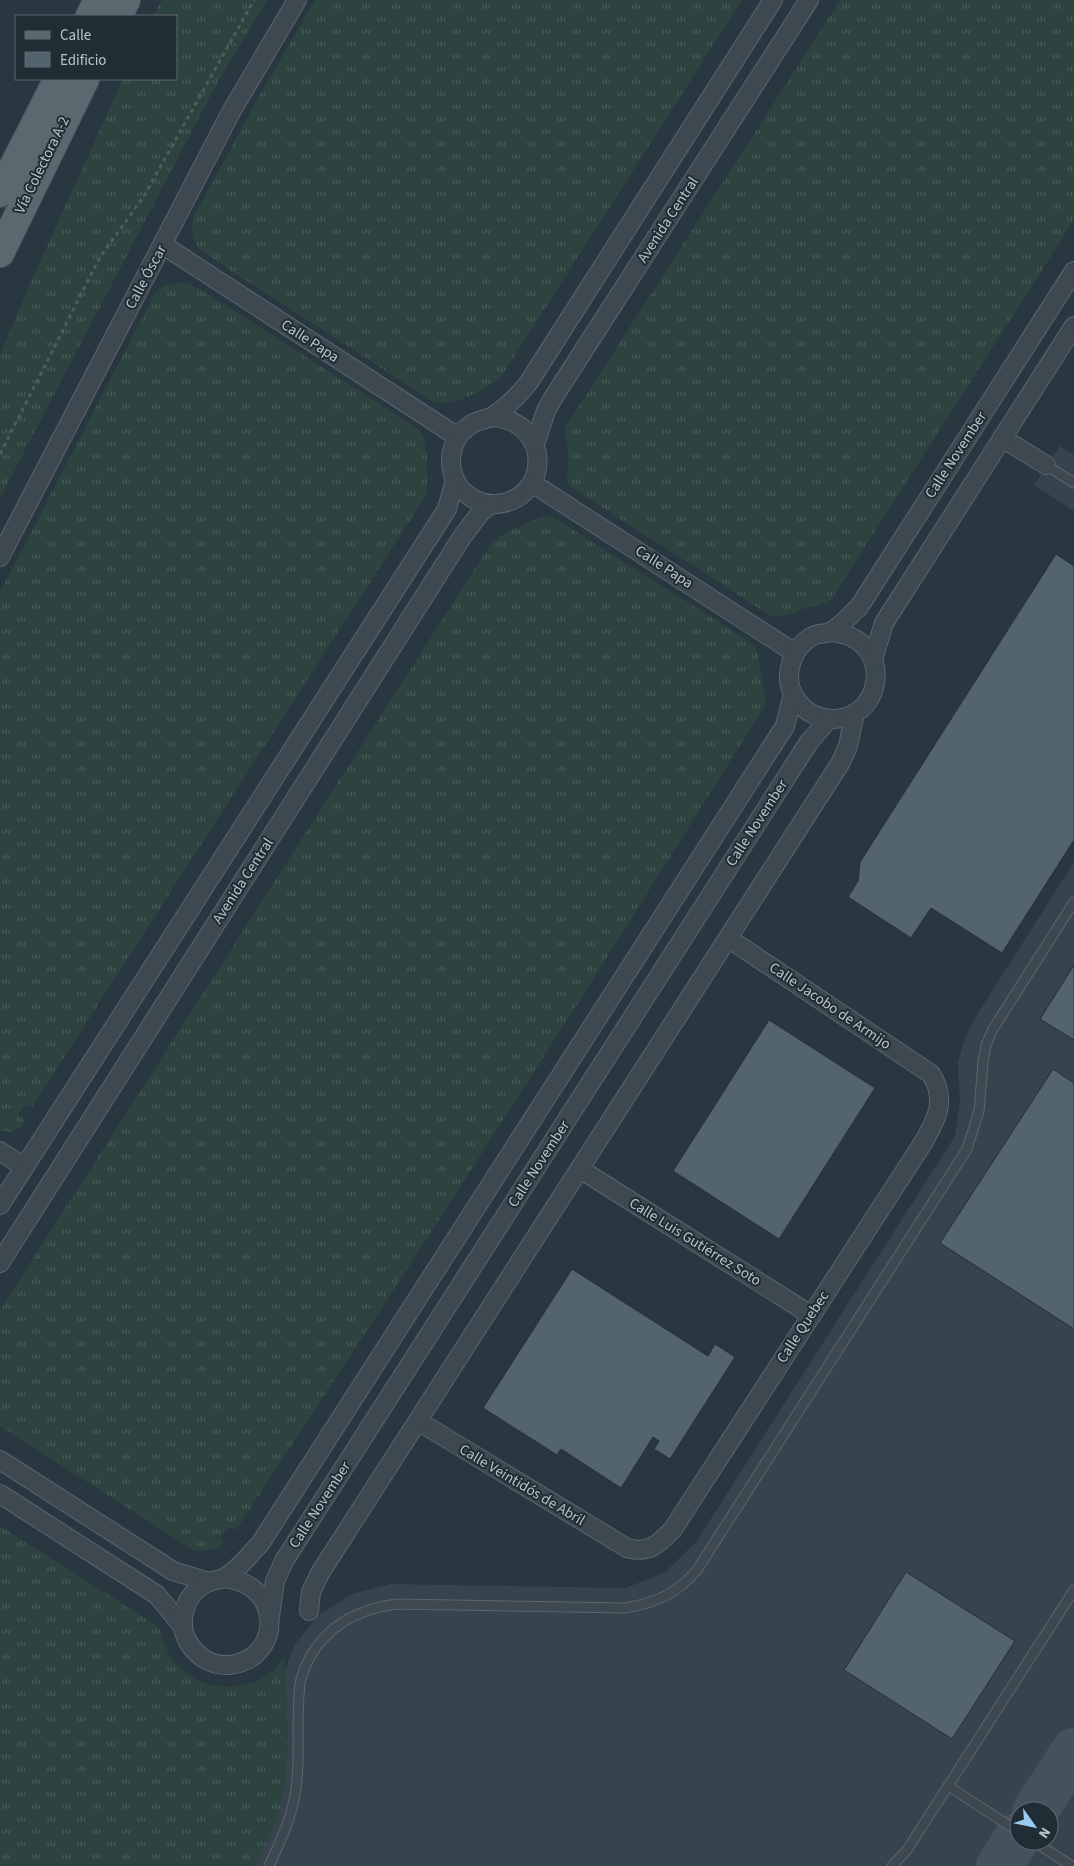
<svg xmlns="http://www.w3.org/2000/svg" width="1074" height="1866" viewBox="0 0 1074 1866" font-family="'Source Sans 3',sans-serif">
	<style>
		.airport { fill: #37444d; fill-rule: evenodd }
		.grass { fill: url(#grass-tufts) }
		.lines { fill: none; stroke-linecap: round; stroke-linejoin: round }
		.taxiway { stroke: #44525b; stroke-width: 46 }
		.building { fill: #54646c; stroke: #232f37 }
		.lane-casing { stroke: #5b666d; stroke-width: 11 }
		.street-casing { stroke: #5b666d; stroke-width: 20 }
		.primary-casing { stroke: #49545c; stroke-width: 30 }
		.path { stroke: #4b5f5d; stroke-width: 3; stroke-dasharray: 4 4; stroke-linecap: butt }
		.lane { stroke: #3d4850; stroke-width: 9 }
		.street { stroke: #3d4850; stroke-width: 18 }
		.primary { stroke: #5b6870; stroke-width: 28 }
		.labels { text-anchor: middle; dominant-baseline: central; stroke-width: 4; stroke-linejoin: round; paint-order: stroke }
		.street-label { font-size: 15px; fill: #bac3ca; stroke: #212d35 }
	</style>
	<defs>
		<pattern id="grass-tufts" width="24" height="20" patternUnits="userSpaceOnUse" patternTransform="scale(1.25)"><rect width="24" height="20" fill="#2c4340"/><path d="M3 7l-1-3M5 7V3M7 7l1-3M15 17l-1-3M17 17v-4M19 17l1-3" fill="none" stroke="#485c5a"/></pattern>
	</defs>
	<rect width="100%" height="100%" fill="#293740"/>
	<g class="airport">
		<path d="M1060,446L1074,455V511L1034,485Z"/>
		<path d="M1074,862V1866H254L276,1820L283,1794L288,1744L285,1671L295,1644L319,1615L352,1594L390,1584L626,1588L665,1572L696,1542L955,1136L960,1101L958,1062L965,1038L976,1016ZM1019,1811H1049V1841H1019Z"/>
	</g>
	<g class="grass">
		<path d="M162,0H267L214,89L0,498V354L32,279L123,79H176V16H153Z"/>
		<path d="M315,0H742L503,374C492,387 461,402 444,403C439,403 434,401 429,399L201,251C191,240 191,229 194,216L262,91Z"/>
		<path d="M840,0H1074V220L829,603C821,604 813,605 806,608C793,612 785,619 771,616L569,486C565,475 569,464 568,453C567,444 565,437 565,428Z"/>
		<path d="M178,283L188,284L202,290L420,430C430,449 427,473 427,494L32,1107L26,1104L18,1115L25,1120L21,1128L9,1132L0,1130V592L155,293L164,286Z"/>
		<path d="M543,516L553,517L744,638C747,640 751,643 754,645C760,653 764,692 766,704L582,997L410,1265L236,1530L229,1527L220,1538L224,1542C216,1550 204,1552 193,1550L0,1426V1310L492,542C507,529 526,525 543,516Z"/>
		<path d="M0,1526L159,1627C163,1641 169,1659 180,1668C206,1692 245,1693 273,1671C277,1667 281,1660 285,1655C287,1707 294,1771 276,1821C270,1836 262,1852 254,1866H0Z"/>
	</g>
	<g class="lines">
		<g class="taxiway">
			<path d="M1035,1811L1074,1751"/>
			<path d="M999,1866L1019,1835"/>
		</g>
	</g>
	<g class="building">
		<path d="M1056,554L1074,566V840L1002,953L931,908L911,938L848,897L858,881L860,862Z"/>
		<path d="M1074,965V1040L1040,1019Z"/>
		<path d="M769,1020L875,1088L779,1239L673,1171Z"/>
		<path d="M1053,1069L1074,1083V1329L940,1243Z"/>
		<path d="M572,1269L708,1356L715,1344L735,1357L670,1459L654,1449L659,1441L653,1437L621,1488L561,1449L557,1455L483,1408Z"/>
		<path d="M906,1572L1015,1641L952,1739L844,1670Z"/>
	</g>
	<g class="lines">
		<g class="lane-casing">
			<g id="lane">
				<path d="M1046,465L1074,483"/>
				<path d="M948,1786L1019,1832"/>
				<path d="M1033,1841L1072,1866"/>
				<path d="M269,1866C282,1838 295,1811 297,1779C300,1748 296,1716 300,1684C301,1675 305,1667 309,1659C327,1625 359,1609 396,1604L625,1608C655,1603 677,1594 697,1570L967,1149L979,1111L983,1062L986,1045L993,1029L1074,902"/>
				<path d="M892,1866L907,1850L1074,1590"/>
			</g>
		</g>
		<g class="street-casing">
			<g id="street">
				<path d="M163,245L458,437"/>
				<path d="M492,417C553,421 551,500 496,504C483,505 471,499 462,490C445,472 448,440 469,426C476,420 486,420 493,416C507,407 519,395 529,382L773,0"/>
				<path d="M1002,438L1046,465"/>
				<path d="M535,444L546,411L553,398L809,0"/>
				<path d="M532,483L795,653"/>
				<path d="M0,557L231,112L297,0"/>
				<path d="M830,632C900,637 883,729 824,718C811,715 800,707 794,696C782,674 793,645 815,635C820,633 826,634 830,632C841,626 850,615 859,607L1074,271"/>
				<path d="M873,659L884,623L1074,326"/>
				<path d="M0,1151L24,1167"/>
				<path d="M580,1169L811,1315"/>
				<path d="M0,1205L447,509L455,480"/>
				<path d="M0,1263L462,537L481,512L491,504"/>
				<path d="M418,1421L627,1548C649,1554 659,1544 673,1529L923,1143C937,1119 947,1100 931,1074L728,938"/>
				<path d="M0,1460L173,1571L209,1582"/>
				<path d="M0,1494L157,1595L183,1627"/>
				<path d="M223,1578C285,1583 283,1660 229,1665C213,1666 199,1658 190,1645C175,1624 185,1591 209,1582C214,1580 219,1580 224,1578C238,1570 249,1555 260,1544L785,726L793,694"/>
				<path d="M309,1611L311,1592L320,1573L841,762L848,746L855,713"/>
				<path d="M270,1616L275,1581L284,1561L809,742L829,719"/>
			</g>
		</g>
		<g class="primary-casing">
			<g id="primary">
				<path d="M90,16L98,0"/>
				<path d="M118,16L126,0"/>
				<path d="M0,193L58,79"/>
				<path d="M0,253L85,79"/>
			</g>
		</g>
		<path class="path" d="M0,454L100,257L144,196L254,0"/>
		<use href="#lane" class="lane"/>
		<use href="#street" class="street"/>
		<use href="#primary" class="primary"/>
	</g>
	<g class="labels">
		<g class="street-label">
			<text transform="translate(42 165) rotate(-64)">Vía Colectora A-2</text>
			<text transform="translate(668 220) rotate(-57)">Avenida Central</text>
			<text transform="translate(146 277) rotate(-62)">Calle Óscar</text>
			<text transform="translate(310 341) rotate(33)">Calle Papa</text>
			<text transform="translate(956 455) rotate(-57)">Calle November</text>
			<text transform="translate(664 567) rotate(33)">Calle Papa</text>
			<text transform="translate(757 823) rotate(-57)">Calle November</text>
			<text transform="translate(243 881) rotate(-57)">Avenida Central</text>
			<text transform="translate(830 1006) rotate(34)">Calle Jacobo de Armijo</text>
			<text transform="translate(539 1164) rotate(-57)">Calle November</text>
			<text transform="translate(695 1242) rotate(32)">Calle Luis Gutiérrez Soto</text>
			<text transform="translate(803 1327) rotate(-57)">Calle Quebec</text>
			<text transform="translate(522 1485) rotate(31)">Calle Veintidós de Abril</text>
			<text transform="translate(320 1505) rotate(-57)">Calle November</text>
		</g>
	</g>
	<rect x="15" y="15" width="162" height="65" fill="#212d35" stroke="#5e6971"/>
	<rect x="25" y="31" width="25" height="8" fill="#5b6870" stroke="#5e6971"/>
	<text x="60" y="40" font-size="15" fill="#bac3ca">Calle</text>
	<rect x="25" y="52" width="25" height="15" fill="#54646c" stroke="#5e6971"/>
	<text x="60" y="65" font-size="15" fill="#bac3ca">Edificio</text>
	<g transform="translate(1034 1826) rotate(123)"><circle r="24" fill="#212d35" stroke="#5e6971"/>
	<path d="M0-4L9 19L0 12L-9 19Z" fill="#99cbf0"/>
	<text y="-8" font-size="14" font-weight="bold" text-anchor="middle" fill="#bac3ca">N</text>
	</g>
</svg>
